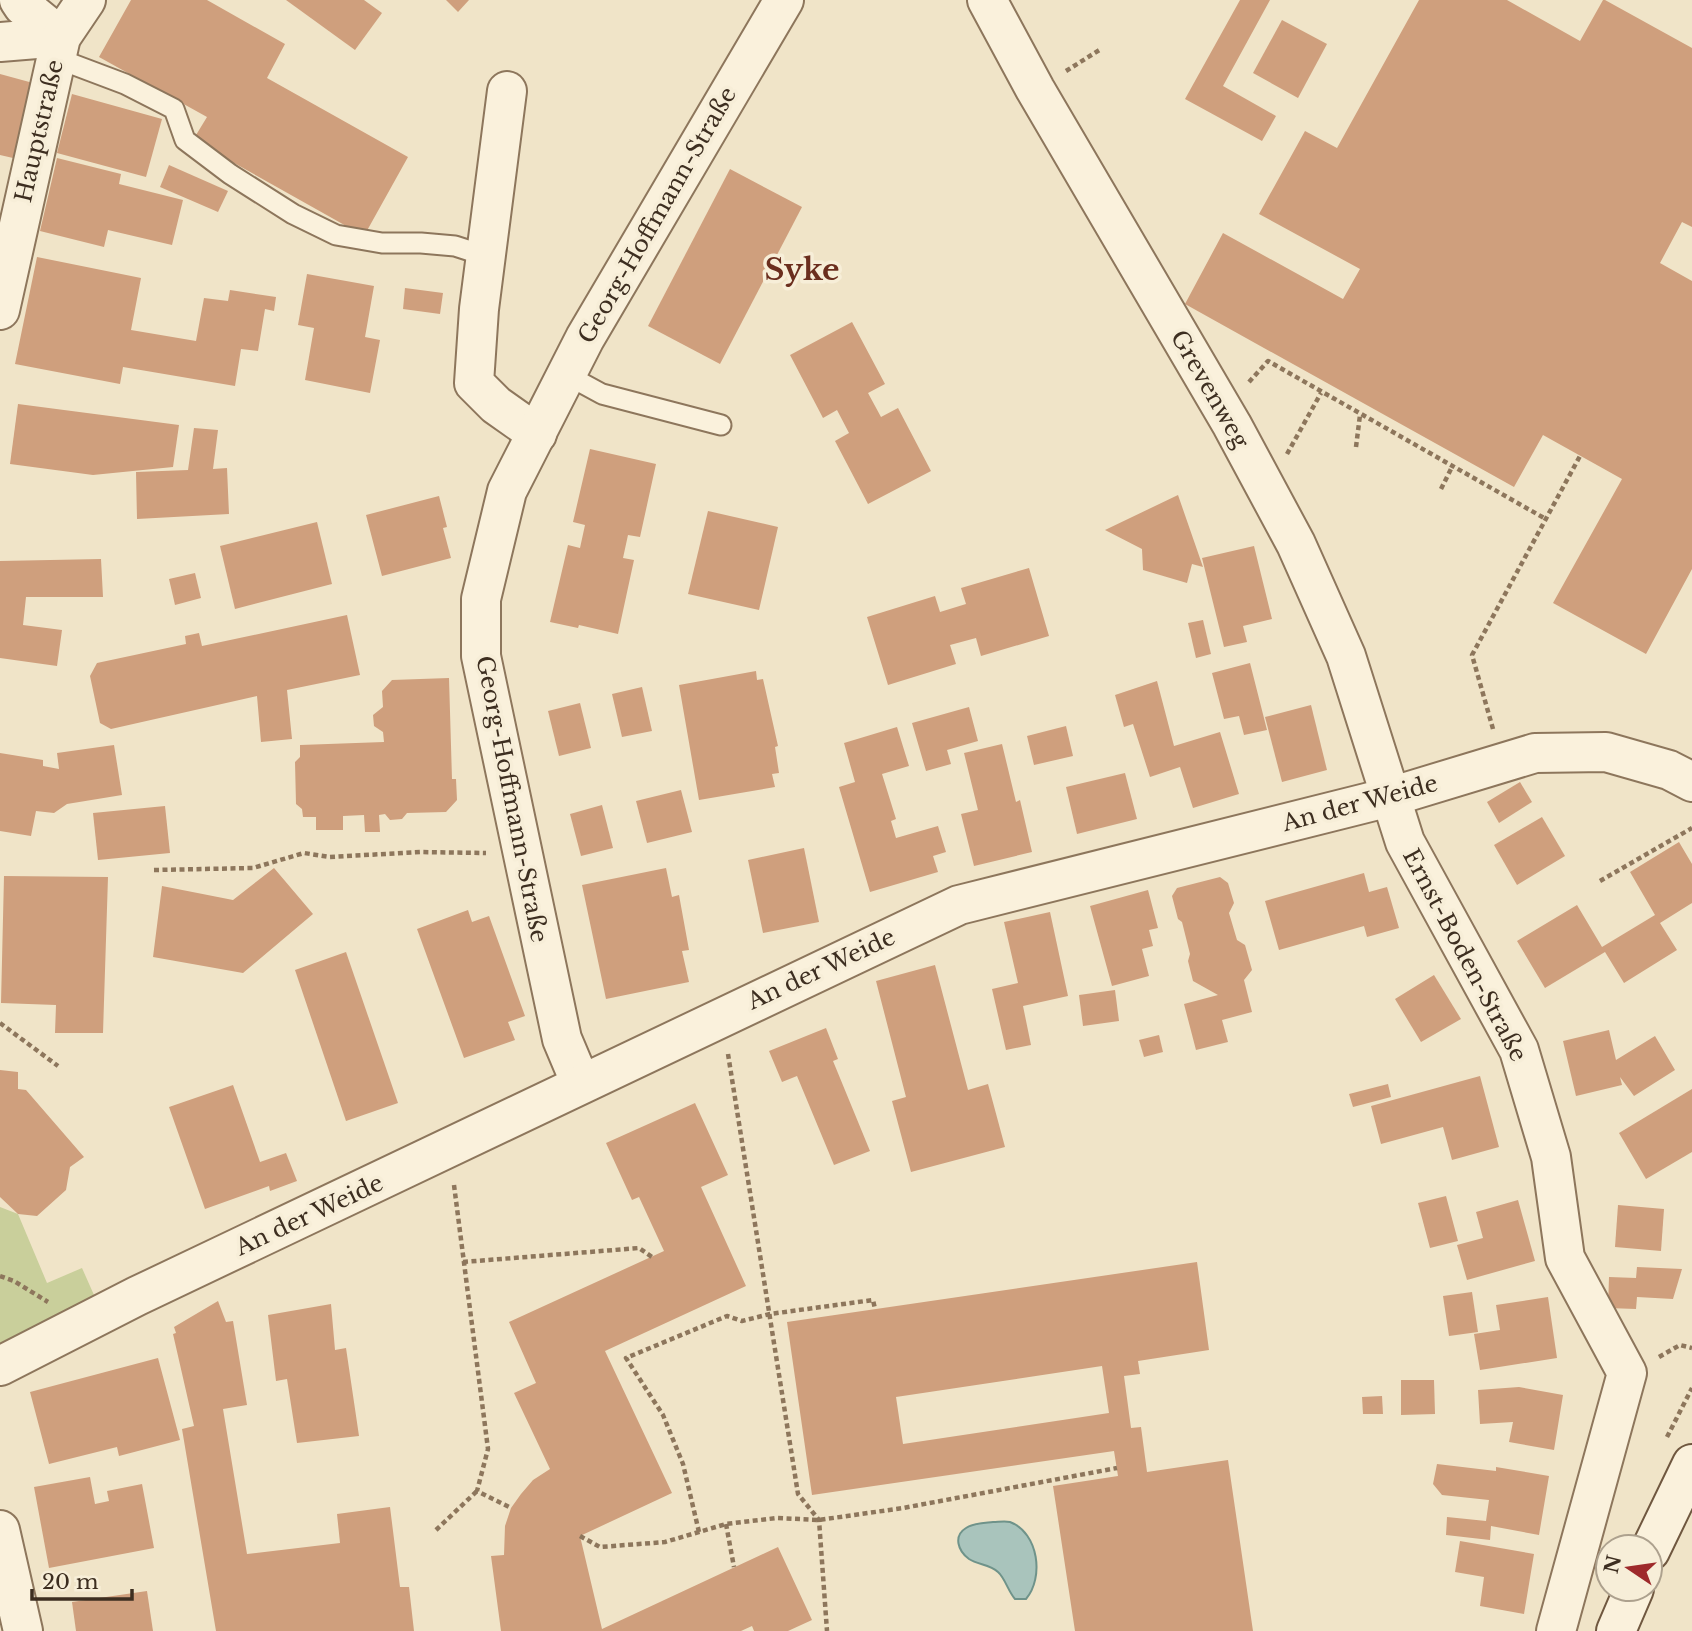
<svg xmlns="http://www.w3.org/2000/svg" width="1692" height="1631" viewBox="0 0 1692 1631" font-family="'Libre Baskerville',serif">
	<style>
		.green { fill: #c9cf9b }
		.water { fill: #a9c4bc; stroke: #6f938a; stroke-width: 2 }
		.building { fill: #cf9f7d; fill-rule: evenodd }
		.lines { fill: none; stroke-linecap: round; stroke-linejoin: round }
		.lane-casing { stroke: #8d765c; stroke-width: 23 }
		.street-casing { stroke: #8d765c; stroke-width: 42 }
		.secondary-casing { stroke: #6f573f; stroke-width: 42 }
		.path { stroke: #8d765c; stroke-width: 4.5; stroke-dasharray: 5 3.5; stroke-linecap: butt }
		.lane { stroke: #faf1dc; stroke-width: 19 }
		.street { stroke: #faf1dc; stroke-width: 38 }
		.secondary { stroke: #faf1dc; stroke-width: 38 }
		.labels { text-anchor: middle; dominant-baseline: central; stroke-width: 7; stroke-linejoin: round; paint-order: stroke }
		.street-label { font-size: 23px; fill: #3d2e20; stroke: #f7eed8 }
		.district-label { font-size: 30px; font-weight: bold; fill: #6b2e1e; stroke: #f7eed8 }
	</style>
	<rect width="100%" height="100%" fill="#f0e4c8"/>
	<path class="green" d="M0,1207L18,1214L47,1283L82,1268L98,1304L0,1353Z"/>
	<path class="water" d="M993,1522C998,1522 1005,1521 1010,1522C1039,1533 1044,1578 1026,1599H1015C1008,1591 1005,1578 998,1572C990,1564 978,1565 969,1559C958,1551 953,1536 966,1528C973,1523 984,1523 993,1522Z"/>
	<g class="building">
		<path d="M131,0H207L285,44L267,78L408,157L364,236L193,140L207,117L99,57Z"/>
		<path d="M286,0H364L382,13L355,50Z"/>
		<path d="M446,0H469L458,12Z"/>
		<path d="M1240,0H1270L1223,86L1276,116L1262,141L1185,99Z"/>
		<path d="M1419,0H1507L1580,41L1603,0H1605L1692,48V227L1682,222L1660,263L1692,281V569L1646,654L1553,603L1622,479L1543,435L1514,487L1185,304L1223,233L1343,299L1360,269L1259,214L1305,131L1337,148Z"/>
		<path d="M1282,20L1327,44L1298,98L1253,73Z"/>
		<path d="M0,74L33,83L13,158L0,155Z"/>
		<path d="M72,94L162,119L146,177L57,153Z"/>
		<path d="M57,158L121,174L119,184L183,200L172,245L108,230L104,247L40,231Z"/>
		<path d="M169,165L228,191L218,212L160,187Z"/>
		<path d="M730,169L802,207L720,364L648,326Z"/>
		<path d="M37,257L141,278L131,330L196,341L204,298L228,301L230,290L276,297L274,311L265,309L258,351L241,349L235,386L123,367L120,384L15,364Z"/>
		<path d="M307,274L374,286L365,337L380,340L370,393L305,380L314,328L298,325Z"/>
		<path d="M405,288L443,293L440,314L403,309Z"/>
		<path d="M852,322L885,384L868,393L881,417L898,408L931,471L868,504L835,441L849,433L837,410L823,418L790,355Z"/>
		<path d="M18,404L179,425L173,467L93,475L10,464Z"/>
		<path d="M194,428L218,430L213,469L227,468L229,514L137,519L136,472L188,470Z"/>
		<path d="M590,449L656,464L640,537L628,535L623,558L634,560L618,634L579,625L578,628L550,622L568,545L580,548L585,525L573,522Z"/>
		<path d="M1178,495L1203,567L1192,564L1187,583L1143,570L1142,549L1105,530Z"/>
		<path d="M439,496L447,527L443,528L451,558L382,576L366,515Z"/>
		<path d="M708,511L778,527L759,610L688,594Z"/>
		<path d="M317,522L332,584L235,609L220,546Z"/>
		<path d="M1254,546L1272,619L1243,626L1247,642L1224,647L1202,558Z"/>
		<path d="M101,559L103,597H26L23,625L62,630L57,666L0,658V561Z"/>
		<path d="M1029,568L1049,636L981,656L976,638L950,645L956,664L888,685L867,617L935,596L940,612L966,604L961,588Z"/>
		<path d="M195,573L201,598L175,605L169,579Z"/>
		<path d="M347,615L360,675L287,690L292,739L261,742L257,696L111,729L100,723L90,676L97,663L186,644L185,636L199,633L202,646Z"/>
		<path d="M1203,620L1211,654L1196,658L1188,623Z"/>
		<path d="M1250,663L1267,730L1244,735L1239,716L1224,719L1212,673Z"/>
		<path d="M756,671L757,680L763,679L778,746L775,747L779,773L772,774L775,787L699,800L679,685Z"/>
		<path d="M449,678L452,779H456L457,800L446,812L407,813L402,819L390,820L385,814L379,815L380,832H365L364,815L343,816V830H316V817H303L302,809L296,804L295,762L300,757V745L384,742L383,732L374,726L373,715L383,707L382,691L392,680Z"/>
		<path d="M1157,681L1174,746L1220,732L1239,794L1193,808L1180,767L1150,777L1133,724L1124,727L1115,695Z"/>
		<path d="M642,687L652,731L622,737L612,694Z"/>
		<path d="M580,703L591,748L559,756L548,711Z"/>
		<path d="M1311,705L1327,770L1282,782L1265,717Z"/>
		<path d="M969,707L978,741L947,750L951,764L926,771L912,723Z"/>
		<path d="M1066,726L1073,756L1034,765L1027,736Z"/>
		<path d="M897,727L909,766L882,774L896,819L891,821L896,838L938,826L946,852L933,856L938,872L870,892L839,787L855,782L844,743Z"/>
		<path d="M1002,744L1016,802L1020,800L1032,852L974,866L961,814L978,810L964,753Z"/>
		<path d="M114,745L122,795L67,804L54,813L36,811L31,836L0,831V753L43,760V766L59,769L57,753Z"/>
		<path d="M1125,773L1137,819L1077,834L1066,787Z"/>
		<path d="M1520,782L1532,802L1499,823L1487,802Z"/>
		<path d="M681,790L692,832L647,843L636,801Z"/>
		<path d="M602,805L613,848L581,856L570,814Z"/>
		<path d="M165,806L170,853L98,860L93,813Z"/>
		<path d="M1542,817L1565,856L1517,885L1494,845Z"/>
		<path d="M1679,842L1692,864V903L1660,923L1677,950L1624,983L1605,952L1545,988L1517,941L1577,905L1602,947L1655,915L1630,872Z"/>
		<path d="M804,848L819,922L763,933L748,860Z"/>
		<path d="M274,868L313,914L243,973L153,957L162,886L233,900Z"/>
		<path d="M666,868L672,897L679,895L689,950L682,951L689,982L606,999L582,885Z"/>
		<path d="M1364,873L1369,892L1387,887L1399,928L1367,937L1364,926L1279,950L1265,901Z"/>
		<path d="M4,876L108,877L103,1033H55L56,1005L1,1003Z"/>
		<path d="M1220,877L1228,883L1234,903L1229,913L1237,940L1245,945L1252,970L1244,980L1252,1012L1222,1020L1228,1042L1196,1050L1184,1004L1218,995L1193,981L1188,961L1190,954L1182,922L1178,919L1172,896L1177,888Z"/>
		<path d="M1148,890L1158,928L1149,930L1153,946L1142,949L1149,976L1112,986L1090,906Z"/>
		<path d="M468,910L472,922L489,916L525,1016L508,1022L515,1040L464,1058L417,929Z"/>
		<path d="M1050,912L1068,996L1023,1006L1031,1045L1006,1050L992,989L1018,983L1004,922Z"/>
		<path d="M346,952L398,1103L346,1121L295,970Z"/>
		<path d="M935,965L968,1090L988,1084L1005,1147L911,1172L892,1101L906,1097L876,981Z"/>
		<path d="M1434,975L1461,1019L1421,1042L1395,999Z"/>
		<path d="M1115,990L1119,1021L1083,1026L1079,995Z"/>
		<path d="M826,1028L838,1059L833,1061L870,1151L834,1165L797,1076L782,1082L769,1051Z"/>
		<path d="M1609,1030L1616,1060L1655,1036L1675,1070L1634,1096L1620,1077L1622,1085L1576,1096L1563,1041Z"/>
		<path d="M1159,1035L1163,1052L1144,1057L1139,1040Z"/>
		<path d="M0,1070L18,1072V1089L26,1090L84,1157L70,1167L66,1190L37,1216L18,1214L0,1197Z"/>
		<path d="M1480,1076L1499,1147L1452,1160L1443,1127L1381,1144L1371,1106Z"/>
		<path d="M1388,1084L1391,1097L1353,1107L1349,1094Z"/>
		<path d="M233,1085L260,1162L286,1153L297,1181L270,1191L269,1186L205,1209L169,1107Z"/>
		<path d="M1692,1089V1152L1646,1179L1619,1133Z"/>
		<path d="M695,1103L728,1175L701,1187L746,1286L605,1351L672,1493L580,1536L602,1629L778,1547L812,1620L788,1631H754L752,1626L741,1631H501L491,1556L504,1555L505,1526L511,1508L521,1494L533,1480L550,1469L514,1393L536,1383L509,1322L664,1251L639,1197L632,1200L606,1143Z"/>
		<path d="M1446,1196L1458,1241L1430,1248L1418,1203Z"/>
		<path d="M1518,1200L1535,1261L1467,1280L1457,1245L1483,1238L1476,1212Z"/>
		<path d="M1618,1205L1664,1209L1661,1251L1615,1247Z"/>
		<path d="M1197,1262L1209,1350L1138,1361L1140,1374L1124,1376L1131,1428L1141,1427L1147,1472L1228,1460L1253,1631H1075L1053,1486L1118,1476L1114,1451L812,1495L787,1322ZM1102,1366L1109,1413L903,1444L896,1397Z"/>
		<path d="M1637,1267L1682,1269L1673,1299L1637,1297L1636,1309L1608,1308L1609,1277L1636,1278Z"/>
		<path d="M1472,1292L1478,1332L1449,1336L1443,1296Z"/>
		<path d="M1548,1297L1557,1358L1480,1370L1474,1334L1500,1330L1496,1305Z"/>
		<path d="M218,1301L226,1322L233,1321L247,1405L223,1409L247,1554L340,1543L337,1514L390,1507L400,1587H409L414,1631H216L182,1429L194,1426L173,1334L176,1333L174,1327Z"/>
		<path d="M331,1304L335,1350L346,1348L359,1436L297,1443L287,1379L276,1381L268,1315Z"/>
		<path d="M158,1358L180,1440L119,1456L117,1447L49,1464L30,1392Z"/>
		<path d="M1401,1380H1434L1435,1414L1401,1415Z"/>
		<path d="M1519,1387L1563,1395L1554,1450L1509,1442L1513,1422L1480,1424L1478,1390Z"/>
		<path d="M1382,1396L1383,1414H1363L1362,1397Z"/>
		<path d="M1437,1464L1496,1471V1467L1549,1476L1539,1535L1491,1526L1490,1540L1446,1535L1447,1517L1486,1521L1489,1500L1442,1495L1433,1484Z"/>
		<path d="M90,1477L95,1504L109,1501L107,1491L142,1484L154,1548L49,1568L34,1487Z"/>
		<path d="M1460,1541L1534,1554L1524,1614L1480,1606L1484,1577L1455,1572Z"/>
		<path d="M147,1591L153,1631H76L72,1602Z"/>
	</g>
	<g class="lines">
		<g class="lane-casing">
			<g id="lane">
				<path d="M56,58L125,84L174,109L185,140L230,174L293,214L336,235L382,243H421L455,246L486,256"/>
				<path d="M567,375L602,394L721,425"/>
			</g>
		</g>
		<g class="street-casing">
			<g id="street">
				<path d="M19,0L23,6L61,37"/>
				<path d="M987,0L1035,89L1232,425L1296,544L1346,656L1405,842L1519,1050L1551,1157L1565,1258L1627,1373L1556,1631"/>
				<path d="M0,42L61,37"/>
				<path d="M507,91L479,309L474,383L496,405L537,434"/>
				<path d="M0,310L61,37L86,0"/>
				<path d="M581,1084L562,1039L481,656V599L507,491L585,338L784,0"/>
				<path d="M0,1366L137,1296L959,905L1390,797L1535,753L1606,752L1669,770L1692,782"/>
				<path d="M0,1530L23,1631"/>
			</g>
		</g>
		<g class="secondary-casing">
			<g id="secondary">
				<path d="M1650,1551L1692,1464"/>
				<path d="M1616,1631L1634,1589"/>
			</g>
		</g>
		<g class="path">
			<path d="M1066,71L1101,49"/>
			<path d="M1249,382L1268,361L1544,518"/>
			<path d="M1356,447L1360,415"/>
			<path d="M1287,454L1321,393"/>
			<path d="M1441,489L1452,467"/>
			<path d="M1493,729L1472,655L1580,456"/>
			<path d="M154,870L253,868L304,853L330,857L420,852L486,853"/>
			<path d="M1600,881L1692,828"/>
			<path d="M0,1023L58,1066"/>
			<path d="M728,1054L798,1494L819,1520L827,1631"/>
			<path d="M454,1185L488,1449L477,1491L511,1508"/>
			<path d="M463,1262L639,1248L652,1257"/>
			<path d="M0,1276L14,1281L48,1302"/>
			<path d="M1659,1357L1680,1345L1692,1348"/>
			<path d="M1667,1437L1692,1388"/>
			<path d="M726,1524L734,1567"/>
			<path d="M436,1530L477,1491"/>
			<path d="M699,1532L683,1464L663,1415L626,1358L727,1316L742,1321L770,1314L873,1300L875,1309"/>
			<path d="M580,1536L600,1547L665,1542L726,1524L777,1518L819,1520L903,1508L1117,1468"/>
		</g>
		<use href="#lane" class="lane"/>
		<use href="#street" class="street"/>
		<use href="#secondary" class="secondary"/>
	</g>
	<g class="labels">
		<g class="street-label">
			<text transform="translate(39 131) rotate(-77)">Hauptstraße</text>
			<text transform="translate(657 215) rotate(-60)">Georg-Hoffmann-Straße</text>
			<text transform="translate(1210 389) rotate(60)">Grevenweg</text>
			<text transform="translate(512 799) rotate(79)">Georg-Hoffmann-Straße</text>
			<text transform="translate(1360 803) rotate(-15)">An der Weide</text>
			<text transform="translate(1465 955) rotate(62)">Ernst-Boden-Straße</text>
			<text transform="translate(821 969) rotate(-25)">An der Weide</text>
			<text transform="translate(309 1215) rotate(-25)">An der Weide</text>
		</g>
		<g class="district-label">
			<text x="802" y="269">Syke</text>
		</g>
	</g>
	<g transform="translate(1629 1568) rotate(283)"><circle r="33" fill="#f7eed8" stroke="#ada18e" stroke-width="2"/>
	<path d="M0-5L12 26L0 18L-12 26Z" fill="#9e2a2b"/>
	<text y="-10" font-size="19" font-weight="bold" text-anchor="middle" fill="#3d2e20">N</text>
	</g>
	<path d="M32 1589v10h100v-10" fill="none" stroke="#3d2e20" stroke-width="3.5"/>
	<text x="42" y="1589" font-size="21" fill="#3d2e20" stroke="#f7eed8" stroke-width="5" paint-order="stroke">20 m</text>
</svg>
